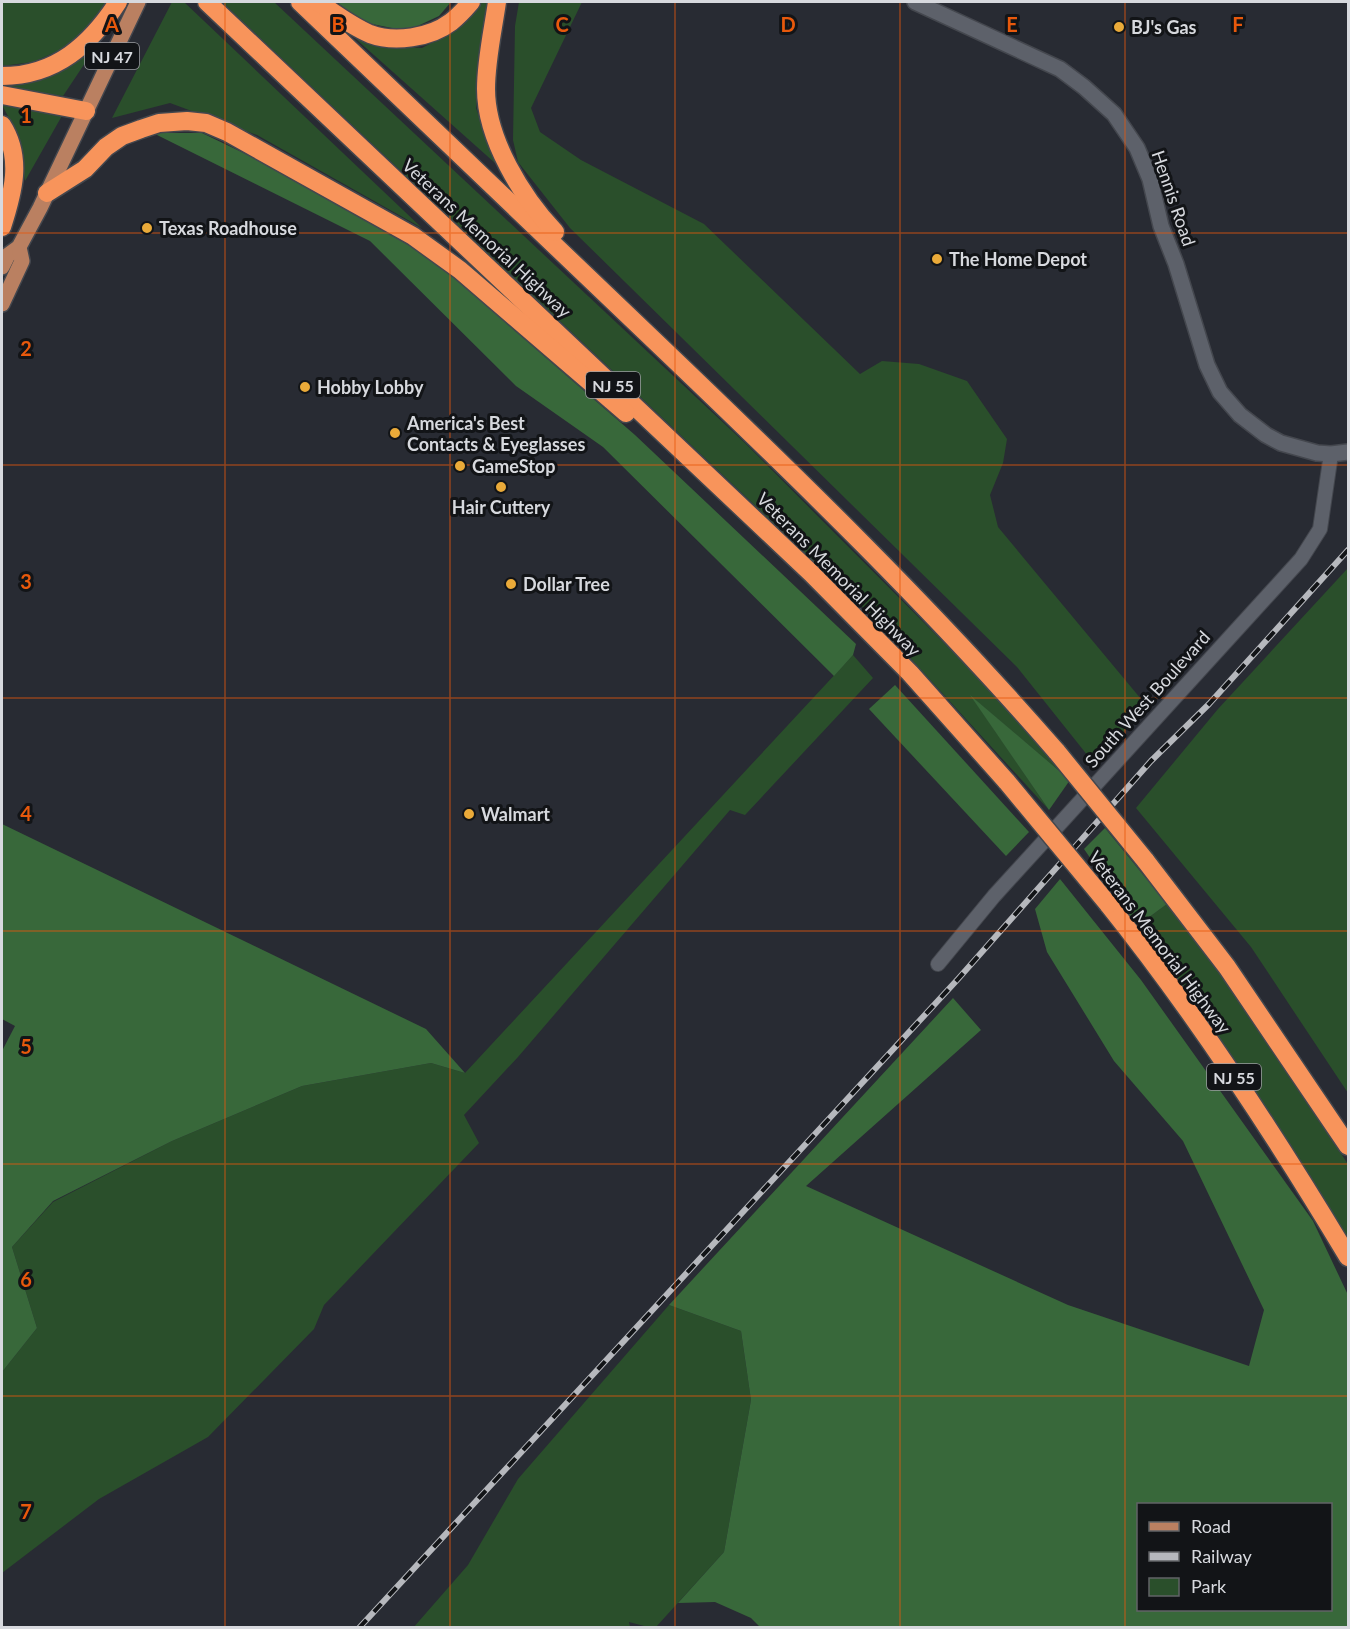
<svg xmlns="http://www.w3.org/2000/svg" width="1350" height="1629" viewBox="0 0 1350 1629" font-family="Lato,sans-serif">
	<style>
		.green { fill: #2a4f2b }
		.forest { fill: #38683a; fill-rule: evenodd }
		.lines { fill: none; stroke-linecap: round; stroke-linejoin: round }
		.minor-casing { stroke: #44474e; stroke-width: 16 }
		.tertiary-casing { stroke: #44474e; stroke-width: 18 }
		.primary-casing { stroke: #44474e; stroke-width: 18 }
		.motorway-casing { stroke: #44474e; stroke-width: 21 }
		.minor { stroke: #5d616a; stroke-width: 14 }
		.tertiary { stroke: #5d616a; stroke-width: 15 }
		.primary { stroke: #ba8061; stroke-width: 15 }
		.motorway { stroke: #f8945b; stroke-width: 18 }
		.rail-casing { stroke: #b6b8bd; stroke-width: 6 }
		.rail { stroke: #121417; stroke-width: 4; stroke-dasharray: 11; stroke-linecap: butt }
		.motorway-bridge-casing { stroke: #44474e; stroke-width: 21; stroke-linecap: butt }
		.motorway-bridge { stroke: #f8945b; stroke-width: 18 }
		.grid { fill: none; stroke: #e8590c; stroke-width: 1.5; stroke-opacity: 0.55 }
		.poi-dot { fill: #eaaa39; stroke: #121417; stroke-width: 2 }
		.labels { text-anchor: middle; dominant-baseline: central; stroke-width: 6; stroke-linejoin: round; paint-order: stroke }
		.shield { fill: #121417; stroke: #9c9ea2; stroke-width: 1.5 }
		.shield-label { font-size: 16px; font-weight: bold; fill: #d7d9de }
		.poi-label { font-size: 18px; font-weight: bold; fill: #d7d9de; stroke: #121417; text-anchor: start }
		.street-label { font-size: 18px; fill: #d7d9de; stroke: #121417 }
		.grid-label { font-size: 20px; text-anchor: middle; font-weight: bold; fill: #e8590c; stroke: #121417; stroke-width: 6; stroke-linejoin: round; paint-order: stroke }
	</style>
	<rect width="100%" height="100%" fill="#282b33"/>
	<g class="green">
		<path d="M2,2H106L83,40L33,62L2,66Z"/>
		<path d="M172,2H184L422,228L257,135L170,103L112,118Z"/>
		<path d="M222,2H274L745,443L1001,700L1070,780L972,697L1049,810L870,614Z"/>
		<path d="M480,2H491L476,108L495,163L356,39L390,46L422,48L461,27Z"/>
		<path d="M519,2H582L531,108L540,132L581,160L704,224L860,374L882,361L919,364L967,381L1007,439L1003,463L990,495L998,527L1146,705L1096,766L1017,667L570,228L518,162L513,140L515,26Z"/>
		<path d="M95,48L63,96L4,88L48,77Z"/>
		<path d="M2,105L63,114L25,181L17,133Z"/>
		<path d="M1348,568V1093L1251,947L1136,808L1218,709Z"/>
		<path d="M853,655L873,678L745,815L730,810L518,1057L464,1115L479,1143L324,1305L314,1329L208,1437L99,1499L2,1573V1372L37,1328L12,1247L53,1202L172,1141L302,1086L431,1063L465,1073Z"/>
		<path d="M1167,904L1180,915L1348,1164V1242L1329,1208L1137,926Z"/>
		<path d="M669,1305L741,1331L751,1400L724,1552L656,1627H648L629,1622L630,1627L413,1628L468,1565L518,1479Z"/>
	</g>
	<g class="forest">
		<path d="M337,2H451L439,16L407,31L362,22Z"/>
		<path d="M153,133H202L275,168L419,251L483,298L507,324L635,435L856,644L853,655L834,676L603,447L516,386L370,241Z"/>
		<path d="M895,685L1029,832L1006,856L869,709Z"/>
		<path d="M970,695L1070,780L1049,810Z"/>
		<path d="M2,824L426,1029L465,1073L431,1063L302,1086L172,1141L53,1201L12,1247L37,1328L2,1372V1051L15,1026L2,1019Z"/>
		<path d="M1105,828L1167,904L1137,926L1084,849Z"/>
		<path d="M1060,879L1141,980L1313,1221L1348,1295V1627L761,1628L751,1618L715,1602L678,1603L724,1552L751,1400L741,1331L669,1305L953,998L981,1030L806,1186L1068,1305L1249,1366L1264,1310L1183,1141L1114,1061L1047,952L1035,909ZM1330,1504V1610H1138V1504Z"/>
	</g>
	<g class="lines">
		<g class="minor-casing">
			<path id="minor" d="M938,964L994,896L1301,559L1320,529L1331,454"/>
		</g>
		<g class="tertiary-casing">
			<path id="tertiary" d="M915,2L1060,69L1084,87L1114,114L1137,148L1150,179L1161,226L1176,264L1207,365L1220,392L1240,415L1266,435L1281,443L1317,453L1331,454L1348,452"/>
		</g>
		<g class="primary-casing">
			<g id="primary">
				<path d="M2,267L8,255L19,247L40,208L138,2"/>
				<path d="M2,304L22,261L19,247"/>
			</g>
		</g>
		<g class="motorway-casing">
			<g id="motorway">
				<path d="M207,2L811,573L910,673L1007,782"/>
				<path d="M300,2C420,116 540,231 660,346C797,477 933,609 1057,752"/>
				<path d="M318,2C334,13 351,26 370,34C394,43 430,38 451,22C459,16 465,9 471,2"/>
				<path d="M497,2C493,30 486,60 486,89C486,139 522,197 555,232"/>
				<path d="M2,76C56,76 91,44 118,2"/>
				<path d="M2,95L86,111"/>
				<path d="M2,125C23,158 13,193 2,227"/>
				<path d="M47,193L85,169L106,147L122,136L141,129L159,123L187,121L206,123L227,132L413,236L460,270L626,413"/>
				<path d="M1145,860L1227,967L1348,1146"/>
				<path d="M1108,904C1197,1015 1275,1135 1348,1257"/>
			</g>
		</g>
		<use href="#minor" class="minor"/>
		<use href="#tertiary" class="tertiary"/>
		<use href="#primary" class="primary"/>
		<use href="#motorway" class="motorway"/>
		<g class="rail-casing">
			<path id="rail" d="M359,1628L958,979L1151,761L1209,704L1348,550"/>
		</g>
		<use href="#rail" class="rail"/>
		<g class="motorway-bridge-casing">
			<g id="motorway-bridge">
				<path d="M1057,752L1145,860"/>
				<path d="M1007,782L1108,904"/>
			</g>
		</g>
		<use href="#motorway-bridge" class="motorway-bridge"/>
	</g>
	<path class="grid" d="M225,2V1628M450,2V1628M675,2V1628M900,2V1628M1125,2V1628M2,233H1348M2,465H1348M2,698H1348M2,931H1348M2,1164H1348M2,1396H1348"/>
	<g class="poi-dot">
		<circle cx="1119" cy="27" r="6"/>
		<circle cx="147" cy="228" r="6"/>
		<circle cx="937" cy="259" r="6"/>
		<circle cx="305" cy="387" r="6"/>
		<circle cx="395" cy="433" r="6"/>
		<circle cx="460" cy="466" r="6"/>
		<circle cx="501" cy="487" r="6"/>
		<circle cx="511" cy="584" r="6"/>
		<circle cx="469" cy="814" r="6"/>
	</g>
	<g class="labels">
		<g class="shield">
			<rect x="85" y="43" width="54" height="26" rx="4.5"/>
			<rect x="586" y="372" width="54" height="26" rx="4.5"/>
			<rect x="1207" y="1064" width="54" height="26" rx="4.5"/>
		</g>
		<g class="shield-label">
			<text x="112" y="56">NJ 47</text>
			<text x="613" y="385">NJ 55</text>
			<text x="1234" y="1077">NJ 55</text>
		</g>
		<g class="poi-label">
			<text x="1131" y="27">BJ's Gas</text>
			<text x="159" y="228">Texas Roadhouse</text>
			<text x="949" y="259">The Home Depot</text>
			<text x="317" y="387">Hobby Lobby</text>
			<text x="407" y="423">America's Best<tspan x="407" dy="21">Contacts &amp; Eyeglasses</tspan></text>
			<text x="472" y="466">GameStop</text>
			<text x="501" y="507" text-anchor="middle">Hair Cuttery</text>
			<text x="523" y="584">Dollar Tree</text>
			<text x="481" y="814">Walmart</text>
		</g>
		<g class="street-label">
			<text transform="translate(1174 198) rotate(71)">Hennis Road</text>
			<text transform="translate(487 238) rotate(43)">Veterans Memorial Highway</text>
			<text transform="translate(839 574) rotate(45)">Veterans Memorial Highway</text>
			<text transform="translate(1147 699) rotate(-48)">South West Boulevard</text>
			<text transform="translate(1160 942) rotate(53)">Veterans Memorial Highway</text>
		</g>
	</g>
	<g class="grid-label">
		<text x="112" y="32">A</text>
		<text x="338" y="32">B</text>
		<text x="562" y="32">C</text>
		<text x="788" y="32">D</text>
		<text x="1012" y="32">E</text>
		<text x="1238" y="32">F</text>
		<text x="26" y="123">1</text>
		<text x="26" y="356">2</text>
		<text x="26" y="589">3</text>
		<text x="26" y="821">4</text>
		<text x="26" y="1054">5</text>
		<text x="26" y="1287">6</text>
		<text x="26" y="1519">7</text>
	</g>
	<rect width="1350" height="1629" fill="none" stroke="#d7d9de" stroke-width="6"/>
	<rect x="1137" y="1503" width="195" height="108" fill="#121417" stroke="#616367" stroke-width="1.5"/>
	<rect x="1149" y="1522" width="30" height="9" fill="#ba8061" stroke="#616367" stroke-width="1.5"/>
	<text x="1191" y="1533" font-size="18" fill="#d7d9de">Road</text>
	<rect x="1149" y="1552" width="30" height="9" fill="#b6b8bd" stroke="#616367" stroke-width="1.5"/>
	<text x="1191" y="1563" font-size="18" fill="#d7d9de">Railway</text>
	<rect x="1149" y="1578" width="30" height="18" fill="#2a4f2b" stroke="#616367" stroke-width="1.5"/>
	<text x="1191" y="1593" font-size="18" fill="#d7d9de">Park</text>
</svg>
